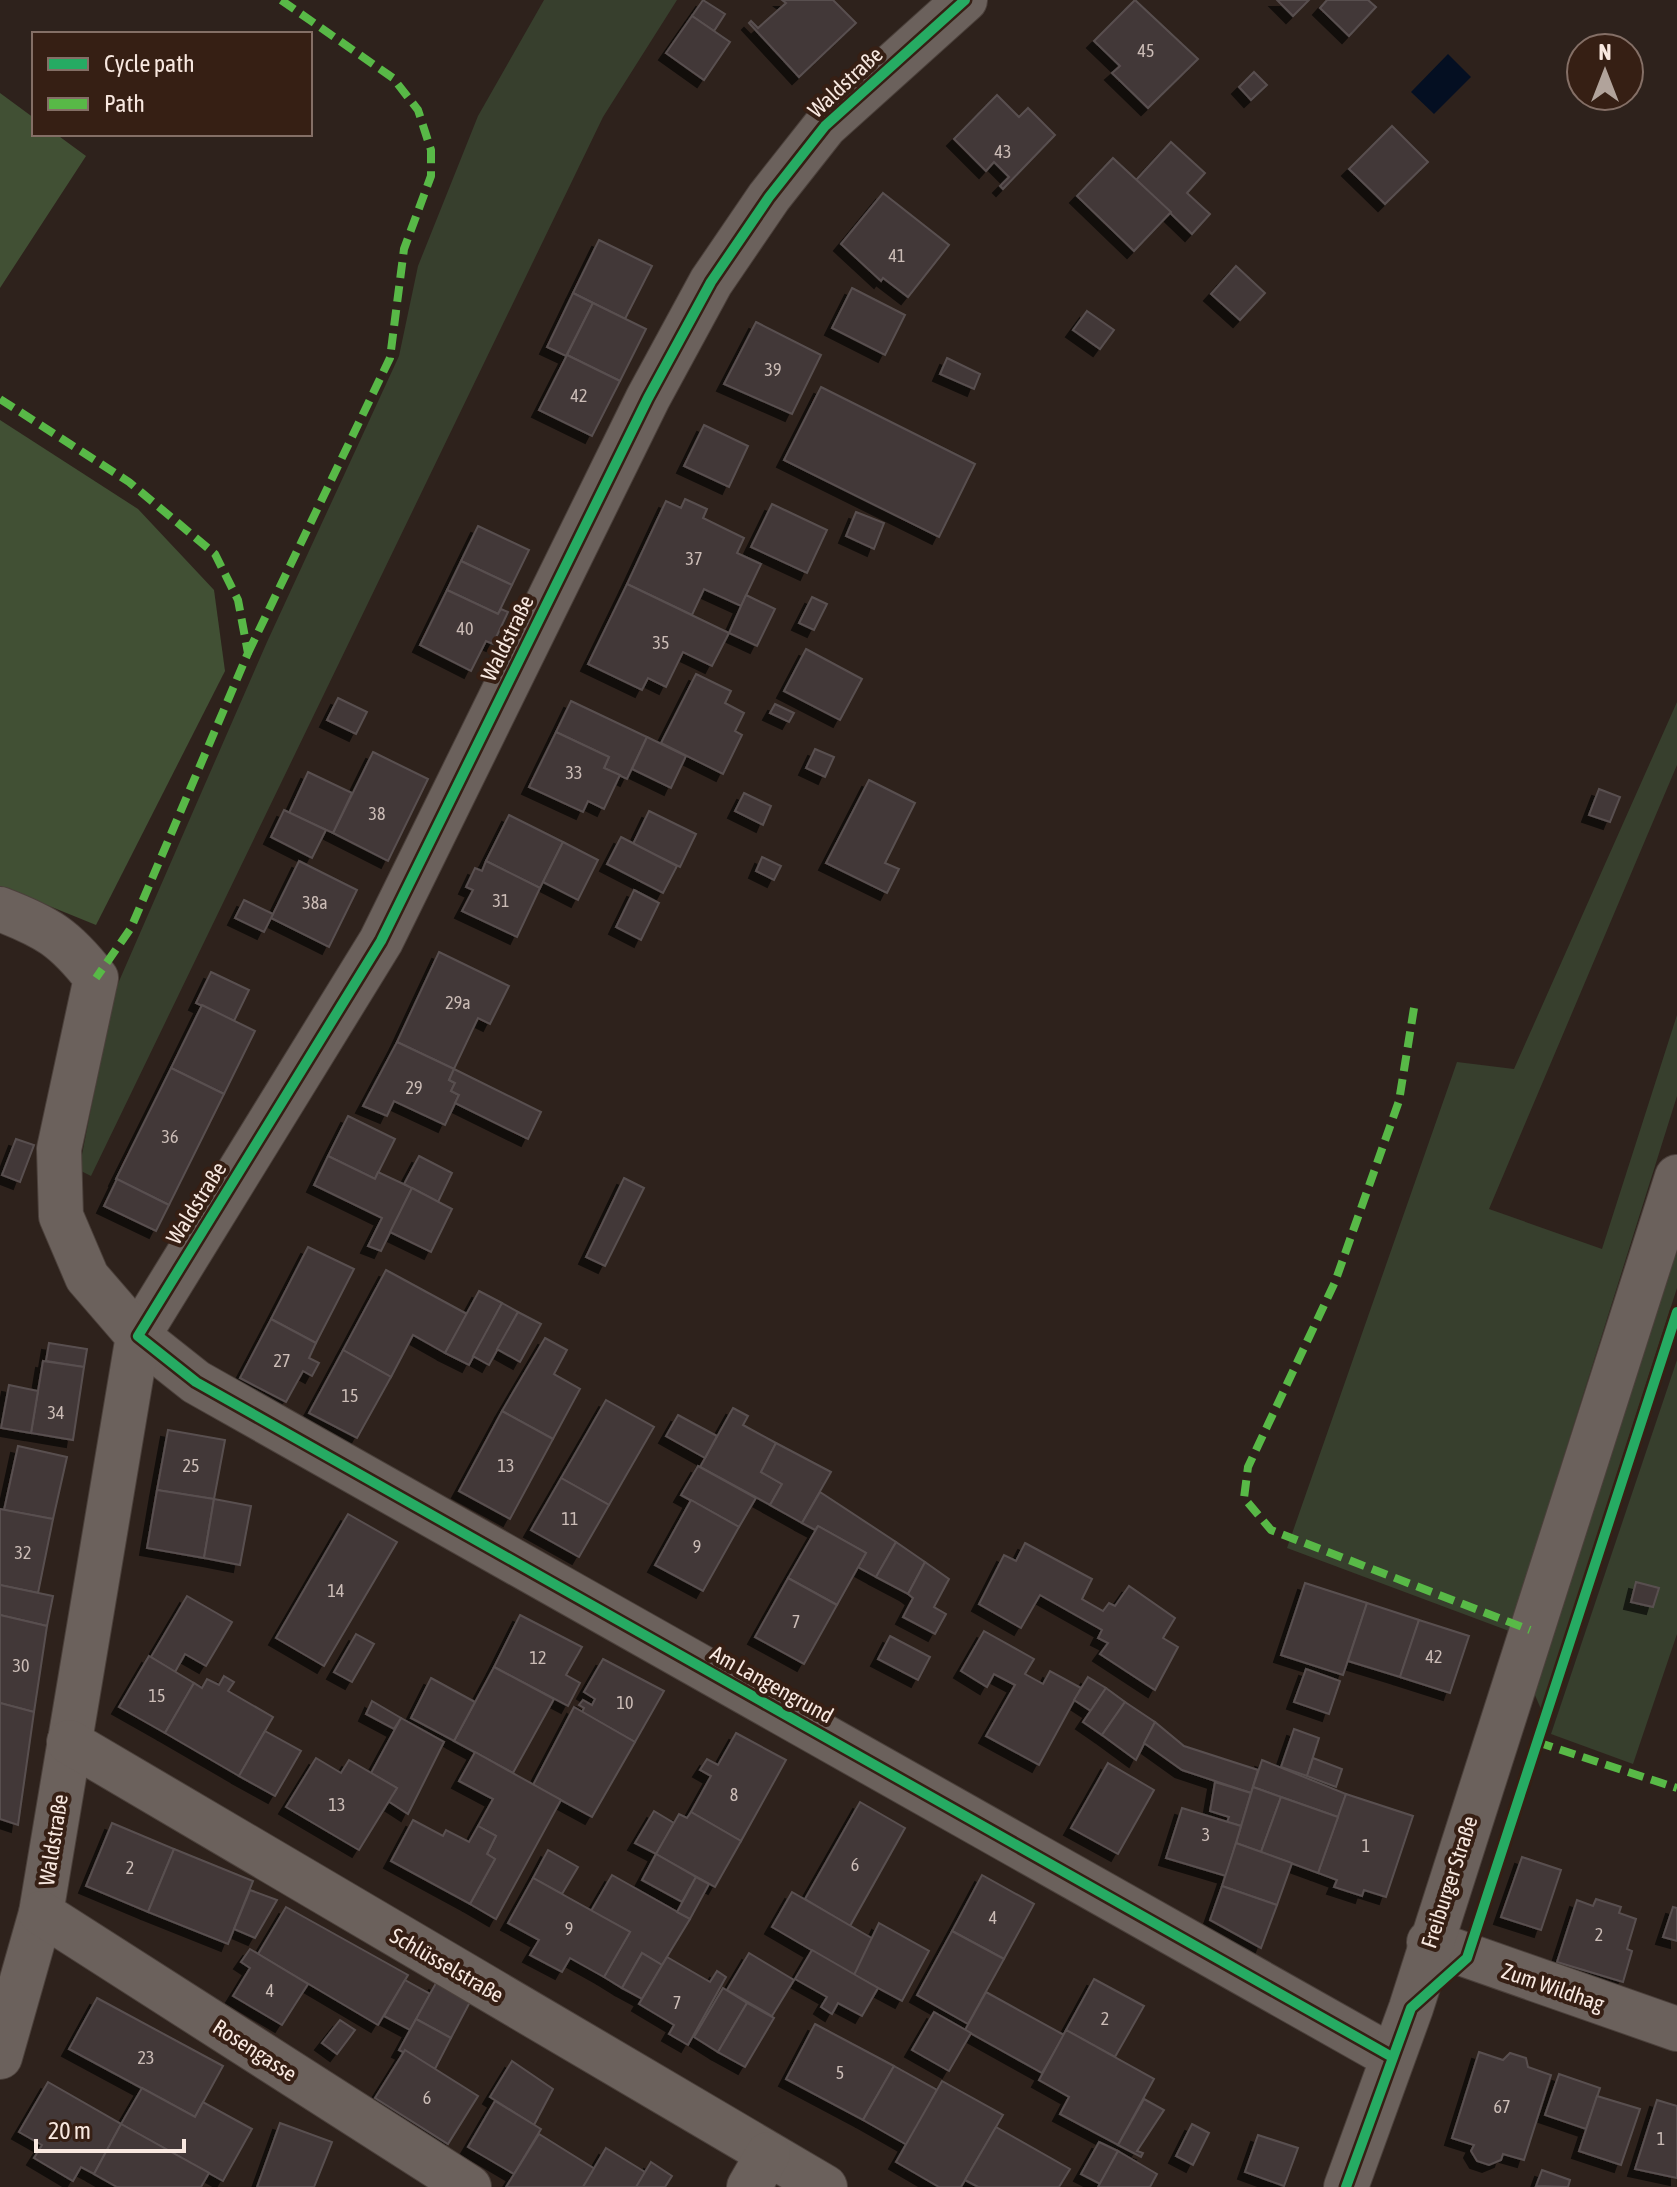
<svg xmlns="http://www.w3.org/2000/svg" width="1677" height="2187" viewBox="0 0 1677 2187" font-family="'Asap Condensed',sans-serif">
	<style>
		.green { fill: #373f2d }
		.forest { fill: #415034 }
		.water { fill: #040f22 }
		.building { fill: #433739; stroke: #595050; stroke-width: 2; filter: url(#shadow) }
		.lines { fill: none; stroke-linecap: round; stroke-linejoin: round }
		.minor-casing { stroke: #4b403b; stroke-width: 46 }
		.tertiary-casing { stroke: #4b403b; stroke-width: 46 }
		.minor { stroke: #6b615c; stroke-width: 44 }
		.tertiary { stroke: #6b615c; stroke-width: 44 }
		.quiet { stroke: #58b947; stroke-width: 8; stroke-dasharray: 16 8; stroke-linecap: butt }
		.cycleway-casing { stroke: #361f14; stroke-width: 15 }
		.cycleway { stroke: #26ab63; stroke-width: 10 }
		.labels { text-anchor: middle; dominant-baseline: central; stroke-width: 8; stroke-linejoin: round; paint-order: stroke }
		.number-label { font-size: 18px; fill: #cbbcb6 }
		.street-label { font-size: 22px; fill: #f8e8e0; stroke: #361f14 }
	</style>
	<defs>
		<filter id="shadow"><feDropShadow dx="-7" dy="7" stdDeviation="0" flood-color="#0009"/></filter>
	</defs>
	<rect width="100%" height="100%" fill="#2e221c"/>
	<g class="green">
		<path d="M544,0H677L603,117L91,1176L79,1170L113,995L267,642L399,356L418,266L478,116Z"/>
		<path d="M1677,702V765L1489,1209L1602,1249L1677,1015V1096L1509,1631L1287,1548L1457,1062L1514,1069Z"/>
		<path d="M1677,1245V1288L1541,1709L1534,1693Z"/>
		<path d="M1677,1360V1634L1633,1764L1551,1734Z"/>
	</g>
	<g class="forest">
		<path d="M0,93L34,118V134H56L86,156L0,288Z"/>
		<path d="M0,420L138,509L214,590L225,671L96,925L0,886Z"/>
	</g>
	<path class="water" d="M1448,54L1471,77L1434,114L1411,92Z"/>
	<g class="building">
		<path d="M703,0L725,14L714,31L692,16Z"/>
		<path d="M782,0H833L856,23L799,77L749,23L751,21L758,28L786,3Z"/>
		<path d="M1135,0L1198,59L1148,108L1112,73L1120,66L1094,41Z"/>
		<path d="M1277,0H1309L1293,16Z"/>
		<path d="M1327,0H1368L1376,7L1349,36L1320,8Z"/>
		<path d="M692,16L730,42L704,80L666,53Z"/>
		<path d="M1254,72L1267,85L1251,100L1239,87Z"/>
		<path d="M997,95L1019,117L1028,108L1055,135L1003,189L1000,186L1009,177L994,162L986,171L954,139Z"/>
		<path d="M1392,126L1428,162L1385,204L1349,169Z"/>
		<path d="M1171,142L1205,173L1187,193L1210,214L1192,234L1136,180Z"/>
		<path d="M1113,158L1171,212L1134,251L1077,196Z"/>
		<path d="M883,193L949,245L908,297L883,278L881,281L841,244Z"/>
		<path d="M599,240L652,266L625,319L573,293Z"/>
		<path d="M1236,266L1265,293L1240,320L1211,294Z"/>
		<path d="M852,288L905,315L885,355L832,328Z"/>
		<path d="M573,293L593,303L566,356L547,347Z"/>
		<path d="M593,303L646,329L620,381L567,355Z"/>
		<path d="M1087,311L1114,330L1100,349L1073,330Z"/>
		<path d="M756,322L821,355L792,414L724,384Z"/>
		<path d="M567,355L620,381L592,436L539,410Z"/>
		<path d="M947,358L980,374L974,389L940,374Z"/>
		<path d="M821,387L975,464L939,537L784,460Z"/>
		<path d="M704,425L748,446L729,487L684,466Z"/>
		<path d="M685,499L707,509L703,518L744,538L737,553L761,564L741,606L704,589L692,615L627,584L666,501L681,508Z"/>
		<path d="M772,504L827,530L807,573L751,547Z"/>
		<path d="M856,512L884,523L874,549L846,536Z"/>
		<path d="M478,526L529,550L512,585L461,561Z"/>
		<path d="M461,561L512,585L498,614L447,590Z"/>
		<path d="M627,584L729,633L712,666L683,652L666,687L648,678L642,690L588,664Z"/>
		<path d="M447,590L498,614L501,609L508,612L493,644L486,641L471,671L420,645Z"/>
		<path d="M746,595L775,609L757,646L729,633Z"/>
		<path d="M812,597L827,604L814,630L799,623Z"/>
		<path d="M806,649L862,679L840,720L784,691Z"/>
		<path d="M696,674L731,691L725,703L744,713L735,731L742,735L723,774L661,743Z"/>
		<path d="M338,698L367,712L356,734L327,720Z"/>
		<path d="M571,701L647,737L627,779L604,768L609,757L556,732Z"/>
		<path d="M775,704L794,713L789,722L770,713Z"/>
		<path d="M556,732L609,757L604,768L620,775L604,809L588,801L583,812L529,787Z"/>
		<path d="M647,737L686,756L671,788L632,769Z"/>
		<path d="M815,749L834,757L825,777L806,768Z"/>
		<path d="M373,752L428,779L388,861L333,833Z"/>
		<path d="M308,772L352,793L333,833L289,813Z"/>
		<path d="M869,780L915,803L885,863L899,869L887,893L826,863Z"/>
		<path d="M1599,789L1620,797L1610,822L1589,815Z"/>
		<path d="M744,793L771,806L763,825L735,811Z"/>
		<path d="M284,810L326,830L312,858L271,837Z"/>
		<path d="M649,811L696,834L680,867L633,844Z"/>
		<path d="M509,815L563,842L540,888L486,861Z"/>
		<path d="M621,837L677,866L663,893L607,864Z"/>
		<path d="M563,842L598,860L578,900L543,882Z"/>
		<path d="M762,857L781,866L774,880L756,871Z"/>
		<path d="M299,861L357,890L329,947L271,918Z"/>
		<path d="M486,861L540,888L517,937L462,911L473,890L466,887L475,868L482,871Z"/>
		<path d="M634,890L659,903L641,940L616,927Z"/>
		<path d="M244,900L273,914L264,932L235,918Z"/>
		<path d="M439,952L509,986L490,1024L478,1018L454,1069L397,1042Z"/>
		<path d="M211,972L249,990L234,1021L196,1003Z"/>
		<path d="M202,1005L255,1031L224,1094L171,1068Z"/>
		<path d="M397,1042L454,1069L449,1080L455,1083L451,1091L459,1095L445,1125L394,1101L387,1116L363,1106Z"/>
		<path d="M171,1068L224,1094L169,1205L116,1179Z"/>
		<path d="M454,1069L541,1112L528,1139L455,1103L459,1095L451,1091L455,1083L449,1080Z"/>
		<path d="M348,1116L395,1139L375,1179L328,1156Z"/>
		<path d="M16,1139L34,1145L20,1182L2,1175Z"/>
		<path d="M328,1156L375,1179L378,1172L412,1188L381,1251L368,1246L382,1218L314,1185Z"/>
		<path d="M419,1156L452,1173L438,1202L404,1184Z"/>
		<path d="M624,1178L644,1188L605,1266L586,1257Z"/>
		<path d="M117,1179L169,1205L156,1231L104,1206Z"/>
		<path d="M412,1188L452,1209L431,1252L390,1232Z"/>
		<path d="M308,1247L354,1269L316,1343L271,1319Z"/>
		<path d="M386,1270L467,1314L445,1353L413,1335L391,1377L343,1350Z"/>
		<path d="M479,1291L502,1303L469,1365L445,1353Z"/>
		<path d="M502,1303L518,1312L489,1365L473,1356Z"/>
		<path d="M518,1312L541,1324L520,1362L497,1349Z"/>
		<path d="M271,1319L316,1343L309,1358L319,1363L312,1376L303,1371L286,1402L240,1378Z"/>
		<path d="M545,1338L567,1350L554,1374L580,1389L553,1439L502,1411Z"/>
		<path d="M49,1343L87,1349L84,1367L46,1361Z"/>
		<path d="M343,1350L391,1377L357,1438L309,1413Z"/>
		<path d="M43,1361L84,1367L73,1440L31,1433Z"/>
		<path d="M9,1385L38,1391L31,1433L1,1428Z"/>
		<path d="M606,1400L654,1427L609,1505L561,1478Z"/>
		<path d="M733,1408L748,1416L743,1425L776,1443L761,1472L782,1484L770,1505L700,1467Z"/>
		<path d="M502,1411L553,1439L510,1519L459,1491Z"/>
		<path d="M678,1415L717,1436L705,1458L666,1436Z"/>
		<path d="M168,1430L225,1440L214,1499L157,1490Z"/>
		<path d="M776,1443L831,1472L802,1523L770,1505L782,1484L761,1472Z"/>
		<path d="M18,1446L67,1457L53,1519L4,1510Z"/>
		<path d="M698,1466L756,1498L739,1527L681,1495Z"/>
		<path d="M561,1478L609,1505L579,1557L531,1530Z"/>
		<path d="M157,1490L214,1499L204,1558L147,1548Z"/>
		<path d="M820,1492L896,1542L876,1577L858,1567L866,1553L818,1526L815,1530L802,1523Z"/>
		<path d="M214,1499L251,1506L240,1565L204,1558Z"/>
		<path d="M691,1500L739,1527L703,1591L655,1565Z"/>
		<path d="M0,1509L53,1519L38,1593L0,1585Z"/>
		<path d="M348,1514L397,1542L324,1666L276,1638Z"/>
		<path d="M818,1526L866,1553L837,1605L788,1578Z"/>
		<path d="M896,1542L925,1562L908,1594L876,1577Z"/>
		<path d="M1025,1543L1092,1579L1082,1599L1103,1611L1109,1603L1115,1606L1129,1586L1175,1618L1163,1638L1178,1647L1155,1690L1100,1654L1108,1643L1098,1638L1102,1630L1040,1595L1021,1628L979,1604L1004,1555L1016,1561Z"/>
		<path d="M925,1562L949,1579L934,1607L946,1614L935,1634L903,1617L913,1598L908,1594Z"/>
		<path d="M788,1578L837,1605L804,1664L755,1637Z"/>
		<path d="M1636,1582L1659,1588L1653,1607L1631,1602Z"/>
		<path d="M1305,1583L1367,1603L1343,1675L1281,1655Z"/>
		<path d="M0,1585L53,1596L47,1626L0,1615Z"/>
		<path d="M187,1596L232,1622L206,1666L185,1654L175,1672L151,1657Z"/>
		<path d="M1367,1603L1419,1620L1400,1677L1348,1661Z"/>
		<path d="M0,1615L47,1626L34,1712L0,1703Z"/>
		<path d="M520,1615L582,1647L566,1675L580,1683L568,1706L494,1667Z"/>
		<path d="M1419,1620L1469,1636L1450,1693L1400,1677Z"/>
		<path d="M984,1631L1034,1659L1025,1674L1043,1684L1050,1671L1081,1688L1039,1765L986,1736L1015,1685L994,1674L987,1687L961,1671Z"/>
		<path d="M356,1634L374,1644L352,1682L334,1672Z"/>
		<path d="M890,1636L930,1657L918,1680L878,1659Z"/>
		<path d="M149,1656L194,1683L165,1733L119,1707Z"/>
		<path d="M603,1659L664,1691L635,1742L582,1712L584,1708L579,1705L583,1700L592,1705L595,1699L584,1692Z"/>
		<path d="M494,1667L554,1699L513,1773L454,1741Z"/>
		<path d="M1306,1669L1340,1681L1329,1714L1294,1702Z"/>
		<path d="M224,1676L234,1682L228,1691L273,1717L239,1776L165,1733L194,1683L202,1688L207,1679L219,1685Z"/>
		<path d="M1088,1677L1106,1688L1091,1711L1074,1700Z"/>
		<path d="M431,1678L475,1702L454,1741L411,1718Z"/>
		<path d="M1106,1688L1125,1702L1102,1735L1083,1722Z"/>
		<path d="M372,1701L401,1718L394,1729L366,1714Z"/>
		<path d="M1125,1702L1155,1722L1136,1760L1102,1735Z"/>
		<path d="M0,1703L34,1712L18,1825L0,1819Z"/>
		<path d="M574,1707L635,1742L592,1817L533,1785Z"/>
		<path d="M401,1718L444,1742L408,1814L388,1801L397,1788L371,1773Z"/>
		<path d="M1155,1722L1184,1746L1258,1770L1251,1793L1182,1770L1144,1743Z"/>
		<path d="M1294,1729L1319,1738L1307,1776L1281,1767Z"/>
		<path d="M265,1731L301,1751L275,1796L239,1776Z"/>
		<path d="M736,1733L786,1760L741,1841L691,1812L711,1776L700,1770L707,1759L718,1765Z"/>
		<path d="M475,1752L561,1800L496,1919L470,1904L495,1859L487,1854L496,1836L478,1826L493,1799L459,1781Z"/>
		<path d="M316,1758L341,1773L349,1760L397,1788L359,1850L286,1807Z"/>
		<path d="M1313,1758L1342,1769L1336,1787L1307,1776Z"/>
		<path d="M1262,1760L1346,1794L1338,1817L1253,1787Z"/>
		<path d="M1108,1763L1154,1790L1118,1854L1071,1828Z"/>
		<path d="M1215,1782L1251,1793L1241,1826L1227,1822L1229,1817L1210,1811Z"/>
		<path d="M1253,1787L1281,1797L1261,1852L1236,1843Z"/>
		<path d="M1346,1794L1413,1816L1386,1897L1364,1890L1362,1896L1334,1887L1337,1880L1318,1873Z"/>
		<path d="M1281,1797L1338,1817L1318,1873L1261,1852Z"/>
		<path d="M860,1802L905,1828L850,1926L805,1899Z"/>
		<path d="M1182,1808L1241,1826L1226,1876L1166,1858Z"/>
		<path d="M654,1811L674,1823L656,1854L635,1843Z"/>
		<path d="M691,1812L741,1841L715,1887L656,1854L679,1814L687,1818Z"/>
		<path d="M413,1820L443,1836L446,1830L469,1842L478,1826L496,1836L487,1854L495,1859L470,1904L391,1861Z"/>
		<path d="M112,1823L174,1849L148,1912L86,1886Z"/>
		<path d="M1236,1843L1292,1863L1277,1905L1222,1886Z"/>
		<path d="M174,1849L253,1881L228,1944L148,1912Z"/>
		<path d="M548,1850L578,1867L562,1894L533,1878Z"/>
		<path d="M656,1854L696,1877L682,1902L642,1880Z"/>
		<path d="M1522,1857L1561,1870L1541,1930L1501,1917Z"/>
		<path d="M612,1875L690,1919L662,1965L642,1953L622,1988L604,1977L630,1932L591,1911Z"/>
		<path d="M982,1875L1034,1904L1004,1959L952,1931Z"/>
		<path d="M696,1877L709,1884L690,1919L677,1912Z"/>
		<path d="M533,1878L630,1932L604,1977L570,1958L562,1972L530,1955L539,1940L508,1923Z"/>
		<path d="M1222,1886L1277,1905L1261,1948L1210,1920Z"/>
		<path d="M250,1890L277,1900L255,1938L234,1929Z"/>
		<path d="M792,1892L875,1940L854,1975L772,1927Z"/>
		<path d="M1596,1899L1621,1907L1619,1913L1636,1919L1627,1949L1632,1951L1623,1982L1557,1962L1577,1900L1593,1906Z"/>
		<path d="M286,1907L408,1975L378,2025L258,1954Z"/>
		<path d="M1673,1907L1677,1908V1941L1663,1937Z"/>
		<path d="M879,1923L929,1951L902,2001L854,1975Z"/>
		<path d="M952,1931L1004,1959L968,2024L917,1995Z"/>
		<path d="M250,1949L308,1984L282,2025L233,1996L250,1968L241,1962Z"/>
		<path d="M812,1950L878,1988L862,2016L838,2003L832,2014L821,2007L827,1997L795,1979Z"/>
		<path d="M642,1953L662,1965L642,1999L622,1988Z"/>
		<path d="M749,1953L794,1980L772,2016L727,1990Z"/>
		<path d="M667,1957L710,1982L717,1971L726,1977L688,2045L669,2034L674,2025L639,2004Z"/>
		<path d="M1094,1979L1144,2006L1115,2057L1066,2030Z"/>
		<path d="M405,1980L430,1994L410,2030L384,2016Z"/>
		<path d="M436,1983L470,2002L451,2038L416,2019Z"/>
		<path d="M723,1988L747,2003L718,2052L694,2037Z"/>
		<path d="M986,1992L1064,2035L1042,2073L965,2030Z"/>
		<path d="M97,1998L223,2066L195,2117L69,2049Z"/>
		<path d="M747,2003L774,2018L745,2067L718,2052Z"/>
		<path d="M934,2012L971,2033L949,2071L912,2050Z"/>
		<path d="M416,2019L451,2038L435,2069L399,2050Z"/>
		<path d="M340,2020L355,2030L337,2054L322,2043Z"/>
		<path d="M815,2024L894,2066L863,2120L786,2079Z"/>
		<path d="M1066,2030L1154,2079L1118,2145L1060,2114L1069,2097L1039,2080Z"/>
		<path d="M405,2050L478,2096L448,2144L375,2098Z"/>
		<path d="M1479,2052L1503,2060L1510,2053L1526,2058L1528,2067L1551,2075L1524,2160L1503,2154L1501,2160L1489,2165L1477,2161L1471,2151L1474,2145L1452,2138Z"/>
		<path d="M512,2061L553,2089L534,2125L490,2097Z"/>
		<path d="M894,2066L937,2090L907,2145L863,2120Z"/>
		<path d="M1559,2074L1600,2088L1586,2129L1545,2115Z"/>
		<path d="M942,2081L1003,2115L961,2187H939L896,2162Z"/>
		<path d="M48,2082L121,2124L94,2174L81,2167L73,2181L34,2158L42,2145L19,2132Z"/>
		<path d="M142,2088L195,2117L203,2102L252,2129L223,2181L121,2124Z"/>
		<path d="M1597,2096L1640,2109L1621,2165L1579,2151Z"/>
		<path d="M1144,2099L1164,2110L1137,2151L1143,2153L1141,2157L1118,2145Z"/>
		<path d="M1657,2100L1677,2106V2178L1635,2169Z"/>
		<path d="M495,2101L541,2129L514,2174L468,2147Z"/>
		<path d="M280,2123L332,2142L314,2187H257Z"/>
		<path d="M121,2124L209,2173L201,2187H117L94,2174Z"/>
		<path d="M1192,2124L1209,2133L1193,2165L1176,2156Z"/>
		<path d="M996,2127L1070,2169L1059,2187H978L965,2180Z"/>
		<path d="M539,2134L595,2169L583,2187H506Z"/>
		<path d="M1258,2135L1298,2148L1284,2186L1245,2172Z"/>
		<path d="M1099,2142L1118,2151L1100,2184L1081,2174Z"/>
		<path d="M606,2148L645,2172L637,2187H583Z"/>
		<path d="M1118,2151L1157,2174L1150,2187H1098Z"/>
		<path d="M651,2162L672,2176L665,2187H636Z"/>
		<path d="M1542,2170L1570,2180L1568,2187L1536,2186Z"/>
	</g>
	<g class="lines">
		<g class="minor-casing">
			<g id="minor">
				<path d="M965,0L825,126L769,197L711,282L648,398L381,941L138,1336L196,1382L1392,2057"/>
				<path d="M0,909C47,927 65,938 96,978L59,1149L61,1216L87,1277L138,1336L41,1913L0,2057"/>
				<path d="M69,1742L825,2187"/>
				<path d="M41,1913L469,2187"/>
				<path d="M1429,1942L1677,2029"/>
				<path d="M749,2187L768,2154"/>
			</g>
		</g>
		<g class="tertiary-casing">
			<path id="tertiary" d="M1346,2187L1411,2008L1677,1177"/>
		</g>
		<use href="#minor" class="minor"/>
		<use href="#tertiary" class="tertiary"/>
		<g class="quiet">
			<path d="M0,399L129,482L215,554L238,600L248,653L131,928L96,978"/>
			<path d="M248,653L390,358L404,249L431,176V150L418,110L393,78L281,0"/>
			<path d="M1414,1008L1399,1101L1335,1282L1248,1467L1244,1498L1271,1530L1530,1630"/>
			<path d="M1537,1742L1677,1788"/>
		</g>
		<g class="cycleway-casing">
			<g id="cycleway">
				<path d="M965,0L825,126L769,197L711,282L648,398L381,941L138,1336L196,1382L1392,2057"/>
				<path d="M1346,2187L1411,2008L1467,1958L1677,1312"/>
			</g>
		</g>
		<use href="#cycleway" class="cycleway"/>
	</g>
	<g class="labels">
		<g class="number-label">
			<text x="1146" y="50">45</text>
			<text x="1003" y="151">43</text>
			<text x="897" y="255">41</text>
			<text x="773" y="369">39</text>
			<text x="579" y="395">42</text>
			<text x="694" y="558">37</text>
			<text x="465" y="628">40</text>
			<text x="661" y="642">35</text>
			<text x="574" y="772">33</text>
			<text x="377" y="813">38</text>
			<text x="501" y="900">31</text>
			<text x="315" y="902">38a</text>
			<text x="458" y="1002">29a</text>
			<text x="414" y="1087">29</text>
			<text x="170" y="1136">36</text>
			<text x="282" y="1360">27</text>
			<text x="350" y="1395">15</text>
			<text x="56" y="1412">34</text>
			<text x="191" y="1465">25</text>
			<text x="506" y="1465">13</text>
			<text x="570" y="1518">11</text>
			<text x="697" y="1546">9</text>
			<text x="23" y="1552">32</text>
			<text x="336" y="1590">14</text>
			<text x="796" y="1621">7</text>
			<text x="1434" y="1656">42</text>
			<text x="538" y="1657">12</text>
			<text x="21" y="1665">30</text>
			<text x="157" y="1695">15</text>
			<text x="625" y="1702">10</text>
			<text x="734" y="1794">8</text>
			<text x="337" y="1804">13</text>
			<text x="1206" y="1834">3</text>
			<text x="1366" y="1845">1</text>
			<text x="855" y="1864">6</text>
			<text x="130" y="1867">2</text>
			<text x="993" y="1917">4</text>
			<text x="569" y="1928">9</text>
			<text x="1599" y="1934">2</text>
			<text x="270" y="1990">4</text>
			<text x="677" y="2002">7</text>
			<text x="1105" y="2018">2</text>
			<text x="146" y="2057">23</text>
			<text x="840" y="2072">5</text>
			<text x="427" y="2097">6</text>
			<text x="1502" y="2106">67</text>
			<text x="1661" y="2138">1</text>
		</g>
		<g class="street-label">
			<text transform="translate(845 82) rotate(-43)">Waldstraße</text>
			<text transform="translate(507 638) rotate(-64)">Waldstraße</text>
			<text transform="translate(196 1203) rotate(-58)">Waldstraße</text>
			<text transform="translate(772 1684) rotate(29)">Am Langengrund</text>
			<text transform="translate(53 1840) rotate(-81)">Waldstraße</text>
			<text transform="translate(1449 1882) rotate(-72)">Freiburger Straße</text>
			<text transform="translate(447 1965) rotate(30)">Schlüsselstraße</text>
			<text transform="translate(1553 1987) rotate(19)">Zum Wildhag</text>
			<text transform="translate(255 2050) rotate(33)">Rosengasse</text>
		</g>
	</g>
	<rect x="32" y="32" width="280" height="104" fill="#361f14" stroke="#846f66" stroke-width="2"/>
	<rect x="48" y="58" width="40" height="12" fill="#26ab63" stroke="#846f66" stroke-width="2"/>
	<text x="104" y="72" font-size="24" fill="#f8e8e0">Cycle path</text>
	<rect x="48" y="98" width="40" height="12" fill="#58b947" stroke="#846f66" stroke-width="2"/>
	<text x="104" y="112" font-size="24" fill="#f8e8e0">Path</text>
	<g transform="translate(1605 72)"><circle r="38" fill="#361f14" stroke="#846f66" stroke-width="2"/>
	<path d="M0-6L14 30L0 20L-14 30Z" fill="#b1a39b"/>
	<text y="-12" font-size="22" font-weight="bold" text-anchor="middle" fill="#f8e8e0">N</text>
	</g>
	<path d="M36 2139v12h148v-12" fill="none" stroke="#f8e8e0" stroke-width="4"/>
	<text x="48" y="2139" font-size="24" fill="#f8e8e0" stroke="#361f14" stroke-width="6" paint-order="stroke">20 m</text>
</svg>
